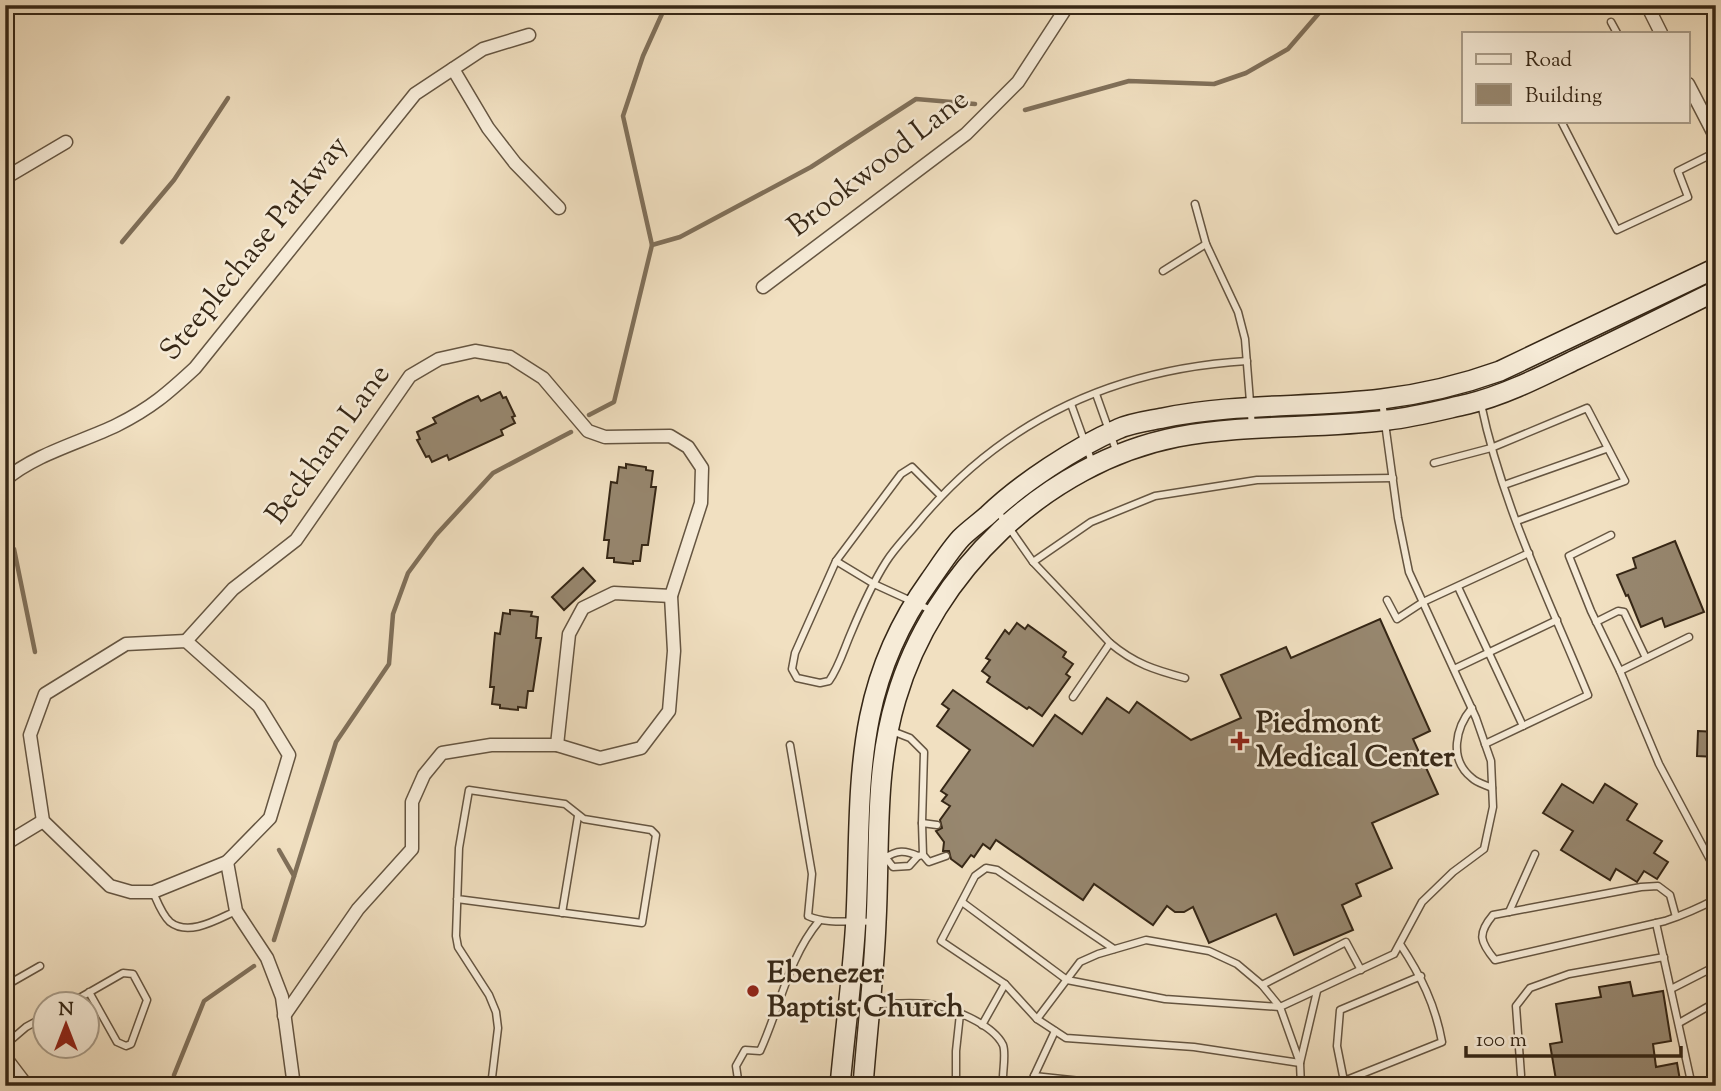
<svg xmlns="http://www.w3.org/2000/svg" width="1721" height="1091" viewBox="0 0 1721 1091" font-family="'Sorts Mill Goudy',serif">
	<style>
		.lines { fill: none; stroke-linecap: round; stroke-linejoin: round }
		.stream { stroke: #80705a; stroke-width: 4.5 }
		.building { fill: #97876f; stroke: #362716; stroke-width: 2 }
		.lane-casing { stroke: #655541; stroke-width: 9 }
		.street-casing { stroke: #655541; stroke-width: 15 }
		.secondary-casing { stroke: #362716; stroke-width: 22 }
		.lane { stroke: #f6ebd7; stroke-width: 6 }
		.street { stroke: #f6ebd7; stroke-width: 12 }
		.secondary { stroke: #f6ebd7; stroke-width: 19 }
		.poi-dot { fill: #8f2418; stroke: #f6ebd7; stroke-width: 2.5 }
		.labels { text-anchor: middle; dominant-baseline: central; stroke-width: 5; stroke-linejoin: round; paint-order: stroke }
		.street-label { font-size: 30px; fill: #362716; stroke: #f6ebd7 }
		.poi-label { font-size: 30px; font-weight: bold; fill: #362716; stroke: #f6ebd7; text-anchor: start }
	</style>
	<rect width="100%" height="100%" fill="#f1e0c1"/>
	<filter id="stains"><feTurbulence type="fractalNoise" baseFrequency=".00286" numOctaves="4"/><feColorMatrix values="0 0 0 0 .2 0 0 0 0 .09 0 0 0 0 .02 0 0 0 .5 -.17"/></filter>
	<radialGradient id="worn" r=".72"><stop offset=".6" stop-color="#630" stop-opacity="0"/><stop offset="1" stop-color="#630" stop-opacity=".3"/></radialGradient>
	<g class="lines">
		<g class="stream">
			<path d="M1025,110L1129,81L1214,84L1246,73L1288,49L1326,5"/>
			<path d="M122,242L174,180L228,98"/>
			<path d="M652,245L623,116L643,56L666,5"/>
			<path d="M589,415L614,402L652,245L680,237L811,167L916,99L975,104"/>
			<path d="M14,549L35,652"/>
			<path d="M279,850L294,876"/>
			<path d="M274,940L336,742L389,664L393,614L408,573L436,535L493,473L571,432"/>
			<path d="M174,1075L204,1001L254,966"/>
		</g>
	</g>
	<g class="building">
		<path d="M500,392L503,398L506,397L515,416L512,417L515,423L501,430L503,435L449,460L447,455L432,462L429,456L426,457L417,440L420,439L417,432L436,423L433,418L467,401L478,396L481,401Z"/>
		<path d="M626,464L646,467V470L653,471L651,487H656L648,545H642L640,561H633V564L614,562V558H607L609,540H604L611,482L617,483L619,467L626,468Z"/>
		<path d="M1675,541L1704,612L1665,627L1662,618L1641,627L1628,595L1626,596L1617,575L1636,568L1633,558Z"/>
		<path d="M583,568L595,581L564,610L552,597Z"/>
		<path d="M510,610L532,612L531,616L538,617L536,638H541L533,691H528L526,708L518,707V710L500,708V705L492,704L494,687H490L495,633L500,634L503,613L510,614Z"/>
		<path d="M1380,619L1430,731L1413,739L1438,794L1372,823L1392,868L1356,884L1361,896L1342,905L1353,930L1294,955L1276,914L1209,943L1193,907L1184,912H1175L1167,906L1153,925L1094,884L1083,900L996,840L990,849L983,844L974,857L971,855L962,867L951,859L949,851H943L944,842L936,831L942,828L940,820L950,806L942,801L947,795L941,791L970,750L937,726L949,709L942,704L953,690L1033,746L1055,715L1082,734L1107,698L1129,713L1137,702L1191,740L1241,718L1221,675L1286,647L1291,658Z"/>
		<path d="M1017,623L1025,629L1028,625L1066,652L1063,657L1073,664L1066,674L1070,677L1042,716L1029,707L1027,709L987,682L990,677L982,671L990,660L986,658L1005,630L1009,634Z"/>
		<path d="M1698,731L1716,732V757L1697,756Z"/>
		<path d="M1562,784L1593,803L1605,784L1637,804L1627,820L1662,841L1654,853L1668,862L1657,879L1644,871L1637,882L1616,869L1610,880L1561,850L1573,831L1543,813Z"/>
		<path d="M1630,982L1633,996L1663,991L1671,1041L1653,1044L1656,1067L1677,1063L1681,1086H1557L1550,1044L1562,1042L1556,1004L1601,997L1599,987Z"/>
	</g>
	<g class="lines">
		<g class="lane-casing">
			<g id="lane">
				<path d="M1611,22L1617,33"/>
				<path d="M1561,121L1617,230L1688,197L1678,171L1716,152"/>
				<path d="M1195,204L1206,244L1238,312L1245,339L1252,427"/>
				<path d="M1163,271L1206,244"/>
				<path d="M1096,394L1117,453"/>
				<path d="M1071,404L1093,465"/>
				<path d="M1481,404C1502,505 1549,600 1588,695L1485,744"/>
				<path d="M1434,463L1491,448L1587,408L1625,481L1517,521"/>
				<path d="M1504,485L1606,449"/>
				<path d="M940,495L912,467L901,474L836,561L795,653L792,669L797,678L820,683L829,681C839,667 844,649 851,633C861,609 872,584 886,562C894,549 906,537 916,525C1001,421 1114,369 1247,361"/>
				<path d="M996,509L1033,562L1110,643C1135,664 1155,670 1185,678"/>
				<path d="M1611,535L1569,556L1591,611L1620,671L1689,637"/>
				<path d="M836,561L874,584L933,611"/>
				<path d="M1033,562L1091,522L1155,496L1257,480L1393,478"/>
				<path d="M1458,587L1523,726"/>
				<path d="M1387,600L1397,619L1423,602L1529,553"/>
				<path d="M1596,622L1618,611L1624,612L1646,658"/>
				<path d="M1454,669L1557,620"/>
				<path d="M1620,671L1659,764L1716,871"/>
				<path d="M1073,697L1110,643"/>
				<path d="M1472,708C1456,727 1448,759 1472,778C1477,783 1486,785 1492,788"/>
				<path d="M892,731L910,738L924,752L922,823"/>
				<path d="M790,745L812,874L808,916C828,925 853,920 874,922"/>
				<path d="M937,825L922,823L923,855L929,862L946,856"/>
				<path d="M885,858C897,850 905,850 918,856"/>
				<path d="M886,858L893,867L909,866L918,856L923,855"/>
				<path d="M153,892C157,901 162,915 170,922C189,937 218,919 236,911"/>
				<path d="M457,899L642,923L656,835L651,830L584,819L565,804L469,790L459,848L456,936L458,947L489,995L496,1012L498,1028L491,1086"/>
				<path d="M962,902L1067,980L1165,999L1280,1007"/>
				<path d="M1509,912L1535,854"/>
				<path d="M562,913L578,816"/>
				<path d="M1676,917L1670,895L1658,886L1641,887L1493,915C1477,934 1480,942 1495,960L1665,921C1683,915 1699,908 1716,899"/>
				<path d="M1656,923L1692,1086"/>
				<path d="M1400,944C1421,976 1435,1004 1442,1042L1344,1081L1337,1046L1340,1010L1421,976"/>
				<path d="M1005,984L941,941L975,876L986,868L997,870L1114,949"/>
				<path d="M1262,985L1346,942L1361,970"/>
				<path d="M5,986L40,966"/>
				<path d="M1671,989L1716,966"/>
				<path d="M69,1004L123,973L133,974L147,1000L131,1044L126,1046L117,1042L89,992"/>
				<path d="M851,1004C876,1006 904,1001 928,1004C950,1007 993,1024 1003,1045C1006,1053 1003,1069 1003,1078"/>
				<path d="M1037,1019L1080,962L1098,954L1146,940L1209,951L1237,964L1262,985L1280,1007"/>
				<path d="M1679,1023L1716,1002"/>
				<path d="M982,1025L1005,984L1037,1019L1066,1038L1194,1047L1300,1063L1317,991"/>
				<path d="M5,1045L26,1027L46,1016"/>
				<path d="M1521,1075L1516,1006L1530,988L1569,974L1664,957"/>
				<path d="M1034,1076L1055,1031"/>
				<path d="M739,1086L736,1066L745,1050L760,1051C780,1008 788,958 819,921"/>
				<path d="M956,1086V1051L960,1014"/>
				<path d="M1032,1086L1034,1076L1127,1086"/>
				<path d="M1301,1086L1300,1063L1280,1007L1394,954L1422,902L1453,872L1484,849L1493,807L1491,761L1476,718L1409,572L1398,518L1382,401"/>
			</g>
		</g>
		<g class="street-casing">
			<g id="street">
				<path d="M1647,5L1661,33"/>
				<path d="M453,69L488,128L515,163L559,208"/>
				<path d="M1688,84L1716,138"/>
				<path d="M5,178L66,142"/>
				<path d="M763,287L966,134L1018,82L1068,5"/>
				<path d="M5,480C35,454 82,442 117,425C151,408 168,393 195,368L415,94L483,49L529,35"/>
				<path d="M186,641L233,589L296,540L410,376L439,359L475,351L510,357L543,378L588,431L605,437L670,436L688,447L702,468L701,503L671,596L674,651L669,711L641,748L600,758L557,745H491L442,753L424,775L412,802V849L358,909L284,1016"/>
				<path d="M186,641L259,706L289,755L270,818L227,862L153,892H131L110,886L43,821L30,735L45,694L126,644Z"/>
				<path d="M557,745L569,634L583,608L614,593L671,596"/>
				<path d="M5,844L43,821"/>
				<path d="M227,862L236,911L267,958L282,997L294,1086"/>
				<path d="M5,1057L27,1086"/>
			</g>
		</g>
		<g class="secondary-casing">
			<g id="secondary">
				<path d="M840,1086C845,1030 853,974 856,918C862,790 850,691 930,580C940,566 950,550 961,538C969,530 979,523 988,515C1020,484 1076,447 1118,429C1131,423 1148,421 1163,418C1235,403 1309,408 1382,399C1423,394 1461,385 1500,371L1716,268"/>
				<path d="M863,1086C867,1031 874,977 876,922C880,848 874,772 896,699C933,572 1046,463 1177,437C1246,424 1318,429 1388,420C1415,417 1441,410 1468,404C1505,395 1540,377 1575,360C1622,338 1669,314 1716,291"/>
			</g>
		</g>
		<use href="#lane" class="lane"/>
		<use href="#street" class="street"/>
		<use href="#secondary" class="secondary"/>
	</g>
	<g class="poi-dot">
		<path d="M1236.5 730.5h7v7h7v7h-7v7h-7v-7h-7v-7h7z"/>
		<circle cx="753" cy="991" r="7"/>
	</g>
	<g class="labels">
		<g class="street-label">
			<text transform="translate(879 164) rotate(-38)">Brookwood Lane</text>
			<text transform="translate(255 249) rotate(-51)">Steeplechase Parkway</text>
			<text transform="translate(329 445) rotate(-54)">Beckham Lane</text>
		</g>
		<g class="poi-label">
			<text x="1256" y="724">Piedmont<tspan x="1256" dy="34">Medical Center</tspan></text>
			<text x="767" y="974">Ebenezer<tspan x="767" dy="34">Baptist Church</tspan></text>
		</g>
	</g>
	<rect width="1721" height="1091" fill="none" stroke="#f1e0c1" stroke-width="28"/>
	<rect x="7" y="7" width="1707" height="1077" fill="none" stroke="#362716" stroke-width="3.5"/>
	<rect x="14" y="14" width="1693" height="1063" fill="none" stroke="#362716" stroke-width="2"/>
	<rect x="1462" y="32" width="228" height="91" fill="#f6ebd7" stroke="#a99d8a" stroke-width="2"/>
	<rect x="1476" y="54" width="35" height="10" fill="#f6ebd7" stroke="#a99d8a" stroke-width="2"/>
	<text x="1525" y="66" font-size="21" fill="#362716">Road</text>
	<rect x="1476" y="84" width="35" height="21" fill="#97876f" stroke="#a99d8a" stroke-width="2"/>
	<text x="1525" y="102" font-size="21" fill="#362716">Building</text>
	<g transform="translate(66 1025)"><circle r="33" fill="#f6ebd7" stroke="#a99d8a" stroke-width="2"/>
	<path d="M0-5L12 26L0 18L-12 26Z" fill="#8f2418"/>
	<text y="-10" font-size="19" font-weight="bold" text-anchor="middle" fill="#362716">N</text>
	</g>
	<path d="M1466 1046v10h215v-10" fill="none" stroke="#362716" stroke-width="3.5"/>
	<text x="1476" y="1046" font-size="21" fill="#362716" stroke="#f6ebd7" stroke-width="5" paint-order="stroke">100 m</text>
	<rect width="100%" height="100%" filter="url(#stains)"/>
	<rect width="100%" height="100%" fill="url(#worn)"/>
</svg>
